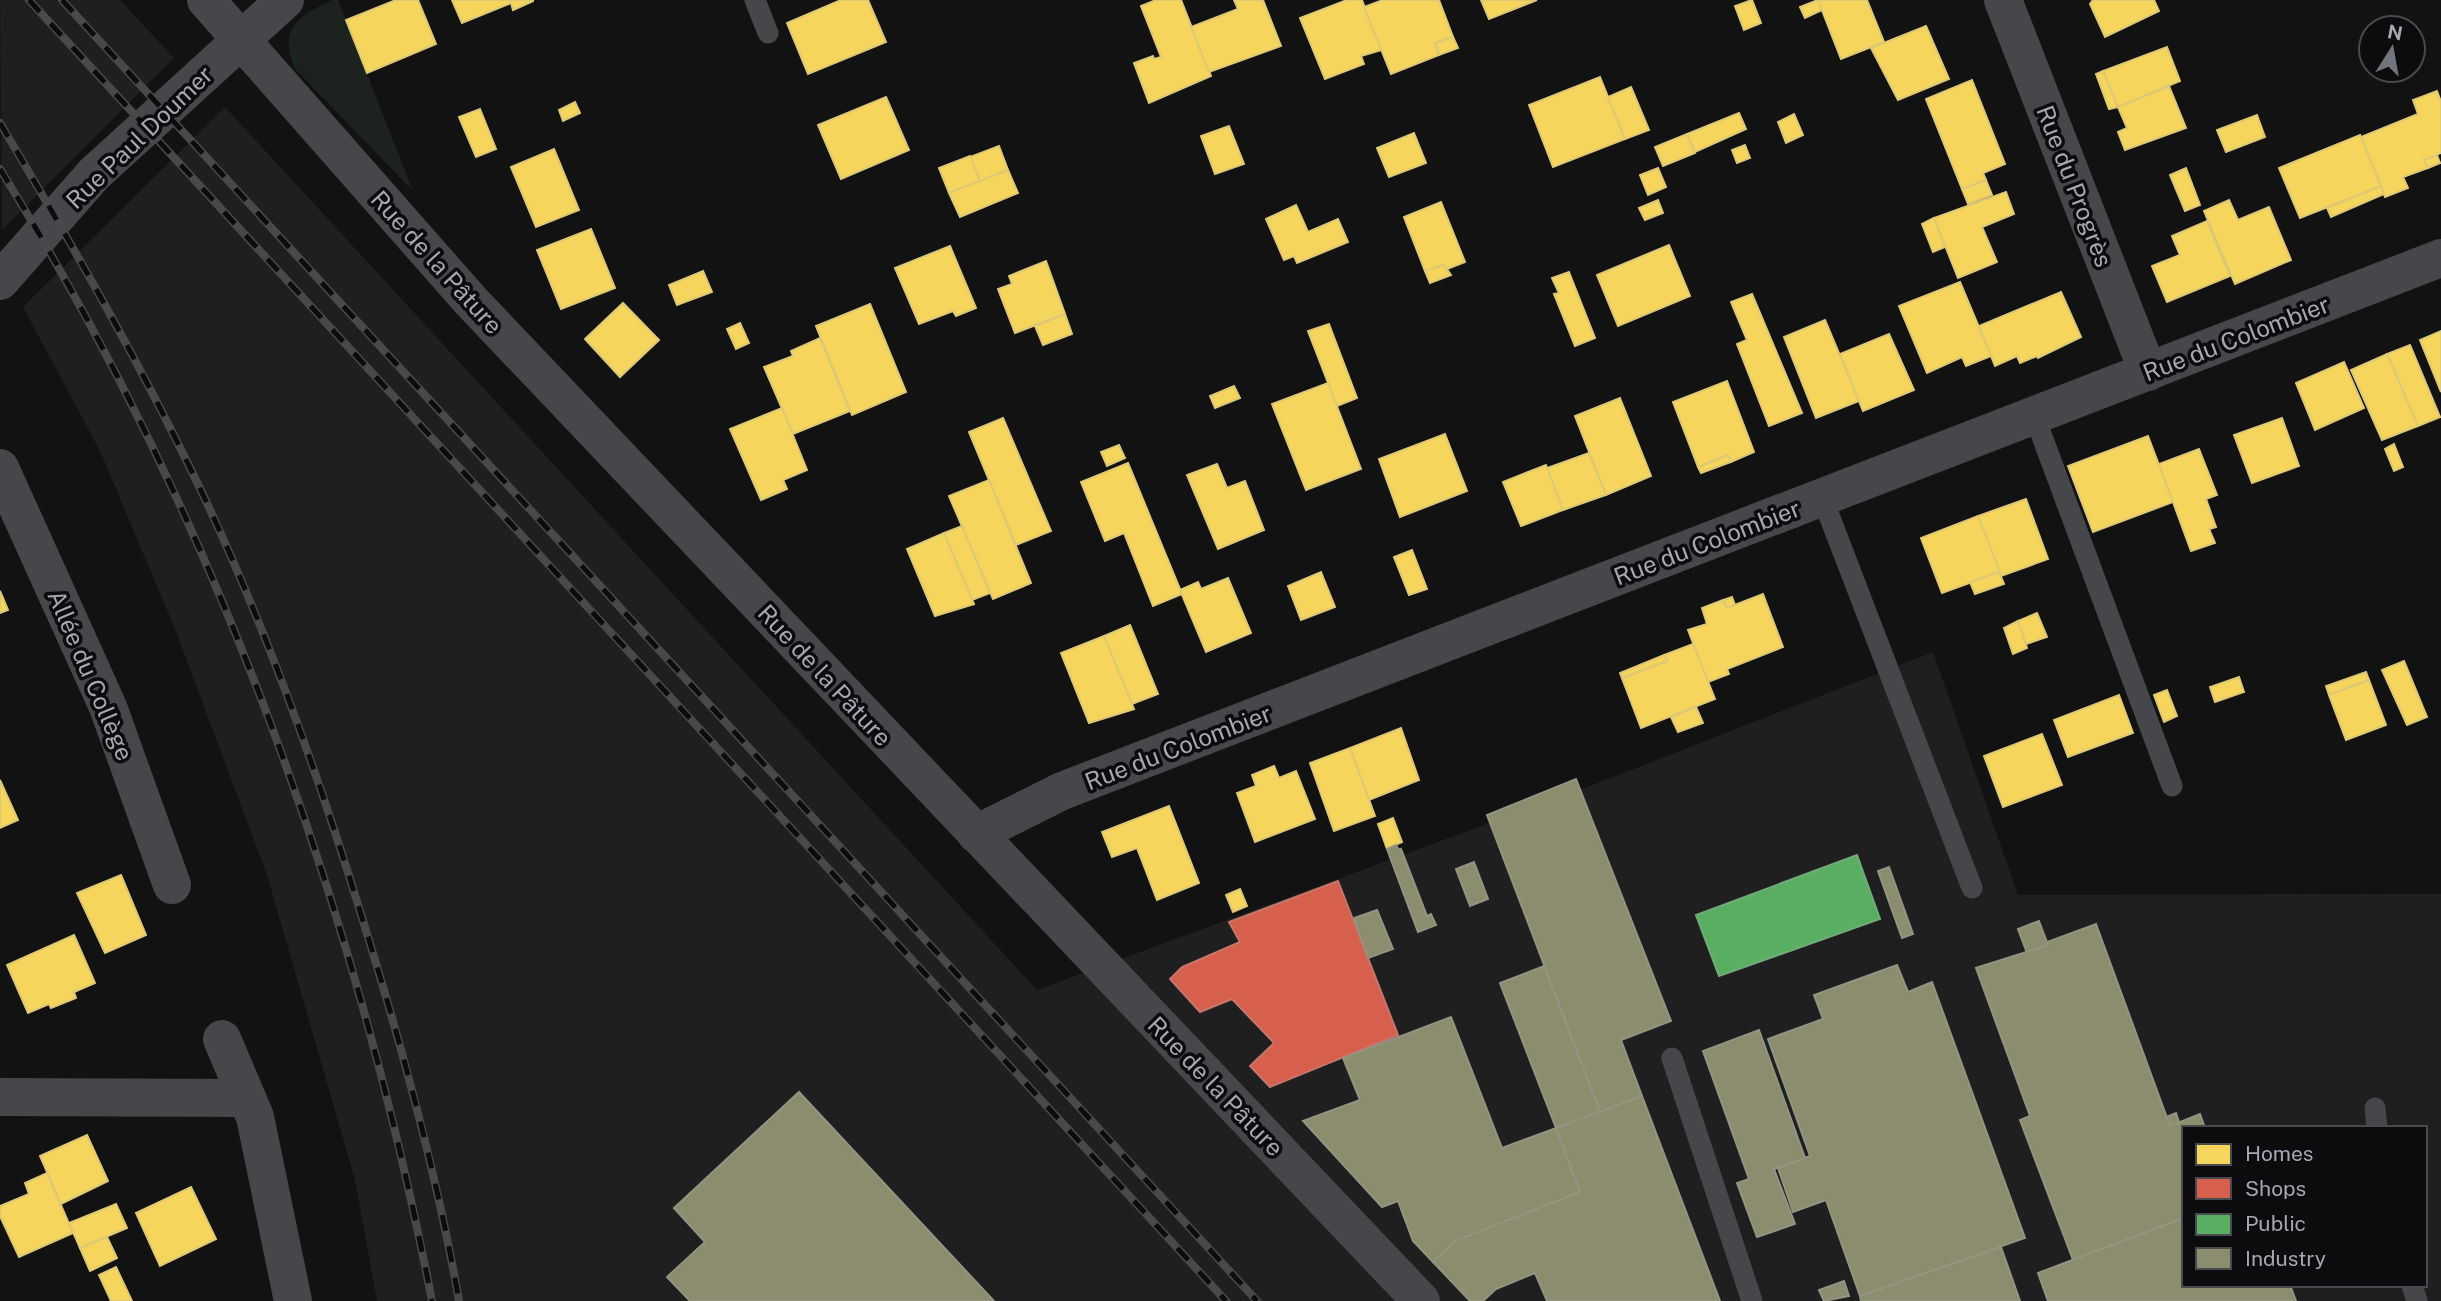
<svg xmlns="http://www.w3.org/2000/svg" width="2441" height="1301" viewBox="0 0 2441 1301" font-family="'Public Sans',sans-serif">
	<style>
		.built { fill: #1f1f20; fill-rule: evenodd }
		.green { fill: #1c221d }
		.homes { fill: #f6d55c; stroke: #ddc876; stroke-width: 2 }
		.shops { fill: #d6604d; stroke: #c7766b; stroke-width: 2 }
		.public { fill: #5aae61; stroke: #70ac79; stroke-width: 2 }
		.industry { fill: #8c8c6e; stroke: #939482; stroke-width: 2 }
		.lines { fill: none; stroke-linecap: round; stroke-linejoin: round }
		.lane { stroke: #46474b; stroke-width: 21 }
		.street { stroke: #46474b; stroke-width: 38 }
		.rail-casing { stroke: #48494b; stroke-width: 8 }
		.rail { stroke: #0c0c0e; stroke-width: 5; stroke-dasharray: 16; stroke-linecap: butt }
		.labels { text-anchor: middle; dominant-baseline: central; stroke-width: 7; stroke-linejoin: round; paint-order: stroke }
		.street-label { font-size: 24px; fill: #a4a8b2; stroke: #0c0c0e }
	</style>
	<rect width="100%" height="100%" fill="#121212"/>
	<g class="built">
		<path d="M0,0H120L174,58L2,230Z"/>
		<path d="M225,107L1037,990L1590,786L1933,652L2018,895L2441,894V1301H377L355,1180L267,875L175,629L100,451L23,307ZM2184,1128H2425V1285H2184Z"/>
	</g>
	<path class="green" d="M332,0H338L413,191L295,69C278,28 297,17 332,0Z"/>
	<g class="homes">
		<path d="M396,0H418L436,44L367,73L346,20Z"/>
		<path d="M452,0H533V1L513,10L511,3L462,23Z"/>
		<path d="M841,0H868L886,42L808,74L787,23Z"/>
		<path d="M1156,0H1181L1211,76L1149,103L1134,63L1153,56L1154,59L1161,57L1141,6Z"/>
		<path d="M1234,0H1263L1281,46L1209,72L1191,27L1238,9Z"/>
		<path d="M1347,0H1362L1381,50L1361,56L1364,64L1325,79L1300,18Z"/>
		<path d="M1383,0H1439L1453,37L1435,43L1439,55L1391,74L1364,7Z"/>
		<path d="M1481,0H1537L1489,19Z"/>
		<path d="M1752,0L1761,23L1744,30L1735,6Z"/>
		<path d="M1818,0L1822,10L1805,18L1800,7Z"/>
		<path d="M1818,0H1867L1884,42L1841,59Z"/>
		<path d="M2093,0H2154L2159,11L2105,37L2090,4Z"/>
		<path d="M1926,26L1949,79L1898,100L1871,48Z"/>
		<path d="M1453,37L1458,48L1439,55L1435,43Z"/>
		<path d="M2167,47L2180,81L2118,107L2103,71Z"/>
		<path d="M2103,71L2118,107L2109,109L2096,74Z"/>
		<path d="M1600,77L1625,139L1553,167L1529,105Z"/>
		<path d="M1972,80L2005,164L1983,173L1986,180L1962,189L1926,99Z"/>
		<path d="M2169,86L2186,128L2125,150L2118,132L2127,128L2118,107Z"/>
		<path d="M1631,87L1649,130L1625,139L1608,97Z"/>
		<path d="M2437,91L2441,102V153L2424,160L2428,168L2403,177L2408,188L2385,197L2361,137L2418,114L2413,100Z"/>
		<path d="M886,97L909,150L841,179L818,125Z"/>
		<path d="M575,102L580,113L563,121L559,110Z"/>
		<path d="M480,109L496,149L476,157L459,117Z"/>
		<path d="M1739,113L1746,129L1695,152L1687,134Z"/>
		<path d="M1794,114L1803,135L1786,143L1778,122Z"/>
		<path d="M2257,115L2265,137L2226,152L2217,130Z"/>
		<path d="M1229,126L1244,164L1215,174L1201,136Z"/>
		<path d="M1414,133L1426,163L1389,177L1377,148Z"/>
		<path d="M1687,134L1695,153L1663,166L1655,147Z"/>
		<path d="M2360,135L2381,186L2300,218L2279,168Z"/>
		<path d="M1745,145L1750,158L1737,163L1732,150Z"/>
		<path d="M999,146L1008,170L980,181L970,157Z"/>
		<path d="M554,149L579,210L536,227L511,167Z"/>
		<path d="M2437,155L2440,163L2428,168L2424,160Z"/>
		<path d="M970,156L980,181L949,193L939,168Z"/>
		<path d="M1658,168L1666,187L1648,195L1640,175Z"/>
		<path d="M2186,168L2200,205L2185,211L2170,175Z"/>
		<path d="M1008,170L1018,193L960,217L949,193Z"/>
		<path d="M1986,180L1992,195L1968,204L1962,189Z"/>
		<path d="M2381,186L2384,194L2331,217L2327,208Z"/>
		<path d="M2006,192L2014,214L1982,227L1997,262L1958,278L1934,218Z"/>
		<path d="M1658,200L1663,213L1645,220L1639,208Z"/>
		<path d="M2229,200L2238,220L2269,207L2291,260L2235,284L2204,211Z"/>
		<path d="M1441,202L1465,262L1445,270L1444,265L1425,271L1404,217Z"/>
		<path d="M1296,205L1308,232L1338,219L1348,242L1297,263L1294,256L1284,260L1266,219Z"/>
		<path d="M1934,218L1945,247L1933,252L1922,224Z"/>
		<path d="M2207,221L2230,276L2167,302L2152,266L2180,255L2172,236Z"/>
		<path d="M591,229L615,288L561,309L537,250Z"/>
		<path d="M1669,245L1690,296L1618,326L1597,275Z"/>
		<path d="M950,246L976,308L956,316L953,311L919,324L895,268Z"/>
		<path d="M1046,261L1065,314L1015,333L998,289L1012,284L1009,276Z"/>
		<path d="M1444,265L1451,275L1430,283L1425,271Z"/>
		<path d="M703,271L712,292L677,305L669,285Z"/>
		<path d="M1569,272L1595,338L1575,346L1554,294L1559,293L1552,278Z"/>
		<path d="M1960,282L1991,356L1966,366L1962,357L1927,373L1899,306Z"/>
		<path d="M2061,292L2081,337L2038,358L2037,356L2020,363L2017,356L1995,366L1979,326Z"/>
		<path d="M1752,294L1802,413L1769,426L1737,344L1747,340L1731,302Z"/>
		<path d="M623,303L659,340L620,377L585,339Z"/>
		<path d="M870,304L906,392L852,415L816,326Z"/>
		<path d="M1065,314L1072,334L1043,345L1035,326Z"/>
		<path d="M1825,320L1859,401L1816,418L1784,337Z"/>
		<path d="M740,323L749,343L736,349L727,329Z"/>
		<path d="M1329,324L1357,398L1337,406L1308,331Z"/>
		<path d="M2441,331V392L2420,340Z"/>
		<path d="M1889,334L1914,390L1863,411L1840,354Z"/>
		<path d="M820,338L850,411L793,434L764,367L793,356L791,351Z"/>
		<path d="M2410,345L2440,417L2418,426L2387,354Z"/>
		<path d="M2387,354L2418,426L2382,440L2351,370Z"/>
		<path d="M2344,362L2364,408L2315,430L2296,383Z"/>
		<path d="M1727,381L1754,452L1731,462L1728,455L1698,467L1673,402Z"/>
		<path d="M1328,383L1361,469L1306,490L1272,404Z"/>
		<path d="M1234,386L1240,398L1215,408L1210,396Z"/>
		<path d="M1620,398L1651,476L1606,495L1575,416Z"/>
		<path d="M782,408L807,470L783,480L787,489L761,500L730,429Z"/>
		<path d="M1003,418L1051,531L1016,545L969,432Z"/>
		<path d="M2282,418L2299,466L2252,483L2234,435Z"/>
		<path d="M1445,434L1467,491L1400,517L1379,459Z"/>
		<path d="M2148,436L2173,502L2093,532L2068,466Z"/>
		<path d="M2394,444L2403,467L2394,471L2385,449Z"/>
		<path d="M1119,445L1125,458L1107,466L1101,452Z"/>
		<path d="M2199,449L2217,495L2206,499L2216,527L2209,529L2215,543L2191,551L2159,464Z"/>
		<path d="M1589,453L1606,495L1563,510L1547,468Z"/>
		<path d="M1728,455L1731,462L1701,473L1698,467Z"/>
		<path d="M1128,463L1182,594L1153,606L1124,533L1105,541L1081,482Z"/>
		<path d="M1217,464L1227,488L1245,481L1264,530L1218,549L1187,475Z"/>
		<path d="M1546,465L1563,510L1521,526L1503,482Z"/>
		<path d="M989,480L1031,583L993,599L949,496Z"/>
		<path d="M2026,499L2048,559L2001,576L1978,516Z"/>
		<path d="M1978,516L2000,572L1942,593L1921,538Z"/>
		<path d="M962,526L990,593L972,600L944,533Z"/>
		<path d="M944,533L974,604L935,616L907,549Z"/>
		<path d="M1412,550L1427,589L1409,595L1394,557Z"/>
		<path d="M1321,572L1335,607L1301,620L1288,586Z"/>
		<path d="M1999,572L2004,584L1975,594L1970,582Z"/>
		<path d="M1228,578L1251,633L1206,652L1180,590L1198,582L1201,589Z"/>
		<path d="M0,591L8,610L0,613Z"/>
		<path d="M1763,594L1783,647L1727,669L1729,674L1708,682L1688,630L1707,624L1702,608L1723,600L1727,608Z"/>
		<path d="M1732,597L1735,605L1727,608L1723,600Z"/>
		<path d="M2037,613L2047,637L2026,644L2018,621Z"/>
		<path d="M2018,621L2027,648L2013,654L2004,628Z"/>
		<path d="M1130,625L1158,694L1132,704L1104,636Z"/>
		<path d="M1104,636L1134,709L1089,723L1061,653Z"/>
		<path d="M1693,644L1715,699L1641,728L1622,678L1667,661L1664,655Z"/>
		<path d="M1664,655L1667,661L1622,678L1620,673Z"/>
		<path d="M2404,661L2427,717L2407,725L2382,670Z"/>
		<path d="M2366,672L2369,680L2329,695L2326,686Z"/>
		<path d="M2239,677L2244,692L2215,702L2210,687Z"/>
		<path d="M2369,680L2386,725L2346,740L2329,695Z"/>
		<path d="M2167,690L2177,716L2164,722L2154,695Z"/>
		<path d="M2119,695L2133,733L2068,757L2054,720Z"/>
		<path d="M1696,707L1703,723L1678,732L1671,717Z"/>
		<path d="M1401,728L1419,780L1369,800L1350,748Z"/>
		<path d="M2042,734L2062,785L2003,807L1984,756Z"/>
		<path d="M1350,748L1375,816L1334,831L1310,763Z"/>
		<path d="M1274,766L1279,778L1296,771L1315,819L1255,842L1237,793L1256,786L1252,775Z"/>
		<path d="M0,780L18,820L0,828Z"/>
		<path d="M1169,806L1199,883L1157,900L1137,848L1112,857L1102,832Z"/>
		<path d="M1393,818L1402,842L1387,849L1378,824Z"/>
		<path d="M121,875L146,935L105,953L77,893Z"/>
		<path d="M1240,889L1247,906L1233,912L1226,895Z"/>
		<path d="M74,935L95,983L74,992L76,998L51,1008L49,1004L28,1013L7,965Z"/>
		<path d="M87,1135L108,1181L61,1204L40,1156Z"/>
		<path d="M47,1173L73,1233L19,1257L0,1216V1206L29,1194L25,1183Z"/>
		<path d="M191,1187L216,1239L160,1266L136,1213Z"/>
		<path d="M116,1204L127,1228L80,1248L69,1223Z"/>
		<path d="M107,1237L117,1258L90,1271L80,1248Z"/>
		<path d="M116,1267L132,1301H111L99,1275Z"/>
	</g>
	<path class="shops" d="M1338,881L1398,1035L1270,1087L1250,1066L1274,1043L1232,999L1200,1012L1170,979L1182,967L1240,942L1229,922Z"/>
	<path class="public" d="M1857,855L1880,919L1719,976L1696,915Z"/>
	<g class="industry">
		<path d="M1576,779L1671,1021L1621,1040L1642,1096L1600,1112L1487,815Z"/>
		<path d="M1396,845L1399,850L1401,849L1427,916L1431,914L1436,925L1418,932L1387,849Z"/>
		<path d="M1474,862L1488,899L1470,906L1456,869Z"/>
		<path d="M1889,867L1913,934L1902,938L1878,871Z"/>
		<path d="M1377,910L1393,949L1368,958L1354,918Z"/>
		<path d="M2039,921L2048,945L2027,953L2018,929Z"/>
		<path d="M2096,924L2170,1126L2200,1114L2205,1128H2184V1218L2073,1260L2020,1120L2030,1116L1976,968L2048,945L2047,942Z"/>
		<path d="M1897,965L1908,992L1932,982L2025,1238L1860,1296L1826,1200L1793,1212L1778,1168L1810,1156L1768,1039L1823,1019L1814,995Z"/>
		<path d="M1544,966L1600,1112L1556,1128L1500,983Z"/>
		<path d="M1451,1017L1502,1148L1556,1128L1580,1192L1455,1241L1433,1262L1413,1241L1398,1201L1382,1207L1303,1121L1360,1100L1343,1058Z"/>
		<path d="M1759,1030L1805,1158L1774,1169L1795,1224L1757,1237L1737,1183L1749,1179L1703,1051Z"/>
		<path d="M799,1092L994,1301H690L667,1277L705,1242L674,1208Z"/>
		<path d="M1642,1096L1720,1301H1547L1535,1273L1496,1289L1483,1301H1470L1433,1262L1455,1241L1580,1192L1556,1128Z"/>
		<path d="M2176,1113L2179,1122L2170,1126L2166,1117Z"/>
		<path d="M2184,1218V1285H2290L2296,1301H2048L2038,1273Z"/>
		<path d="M2001,1247L2020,1301H1861L1860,1296Z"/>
		<path d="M1844,1281L1849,1296L1824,1301L1819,1290Z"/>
	</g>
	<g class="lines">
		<g class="lane">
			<path d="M755,0L768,33"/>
			<path d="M2034,415L2172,786"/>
			<path d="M1822,497L1972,888"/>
			<path d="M1672,1058L1752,1301"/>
			<path d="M2375,1108L2377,1128"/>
			<path d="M2412,1285L2417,1301"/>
		</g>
		<g class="street">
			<path d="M206,0L470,300L1421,1301"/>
			<path d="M2003,0L2148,372"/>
			<path d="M0,281L94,174L285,0"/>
			<path d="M0,468L108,707L172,885"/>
			<path d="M976,834L1062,791L2441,258"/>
			<path d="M222,1039L255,1117L293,1301"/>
			<path d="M0,1097L247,1098"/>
		</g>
		<g class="rail-casing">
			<g id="rail">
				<path d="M29,0L1226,1301"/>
				<path d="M62,0L1257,1301"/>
				<path d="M0,123C73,246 144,370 205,499C267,631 317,771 360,911C400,1039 436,1169 459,1301"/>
				<path d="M0,169C214,514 355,903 432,1301"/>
			</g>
		</g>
		<use href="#rail" class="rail"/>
	</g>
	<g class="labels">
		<g class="street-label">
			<text transform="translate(139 137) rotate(-44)">Rue Paul Doumer</text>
			<text transform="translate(2075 186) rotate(69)">Rue du Progrès</text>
			<text transform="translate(437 262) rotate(48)">Rue de la Pâture</text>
			<text transform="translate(2236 338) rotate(-21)">Rue du Colombier</text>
			<text transform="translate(1707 542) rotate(-21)">Rue du Colombier</text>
			<text transform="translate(91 675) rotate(67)">Allée du Collège</text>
			<text transform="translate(825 675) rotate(47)">Rue de la Pâture</text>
			<text transform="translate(1178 747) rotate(-21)">Rue du Colombier</text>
			<text transform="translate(1216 1086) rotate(46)">Rue de la Pâture</text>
		</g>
	</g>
	<rect x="2182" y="1126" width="245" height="161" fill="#0c0c0e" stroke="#494a50" stroke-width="2"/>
	<rect x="2196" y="1144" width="35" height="21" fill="#f6d55c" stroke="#494a50" stroke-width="2"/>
	<text x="2245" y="1161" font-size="21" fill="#a4a8b2">Homes</text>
	<rect x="2196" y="1178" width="35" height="21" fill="#d6604d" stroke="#494a50" stroke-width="2"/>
	<text x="2245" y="1196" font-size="21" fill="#a4a8b2">Shops</text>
	<rect x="2196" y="1214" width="35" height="21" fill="#5aae61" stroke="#494a50" stroke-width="2"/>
	<text x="2245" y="1231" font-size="21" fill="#a4a8b2">Public</text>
	<rect x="2196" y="1248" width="35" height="21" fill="#8c8c6e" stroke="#494a50" stroke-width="2"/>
	<text x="2245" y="1266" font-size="21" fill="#a4a8b2">Industry</text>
	<g transform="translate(2392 49) rotate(11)"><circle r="33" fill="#0c0c0e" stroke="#494a50" stroke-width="2"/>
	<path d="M0-5L12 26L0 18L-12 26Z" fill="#71747a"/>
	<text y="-10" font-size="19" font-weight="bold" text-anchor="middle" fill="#a4a8b2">N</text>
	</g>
</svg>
